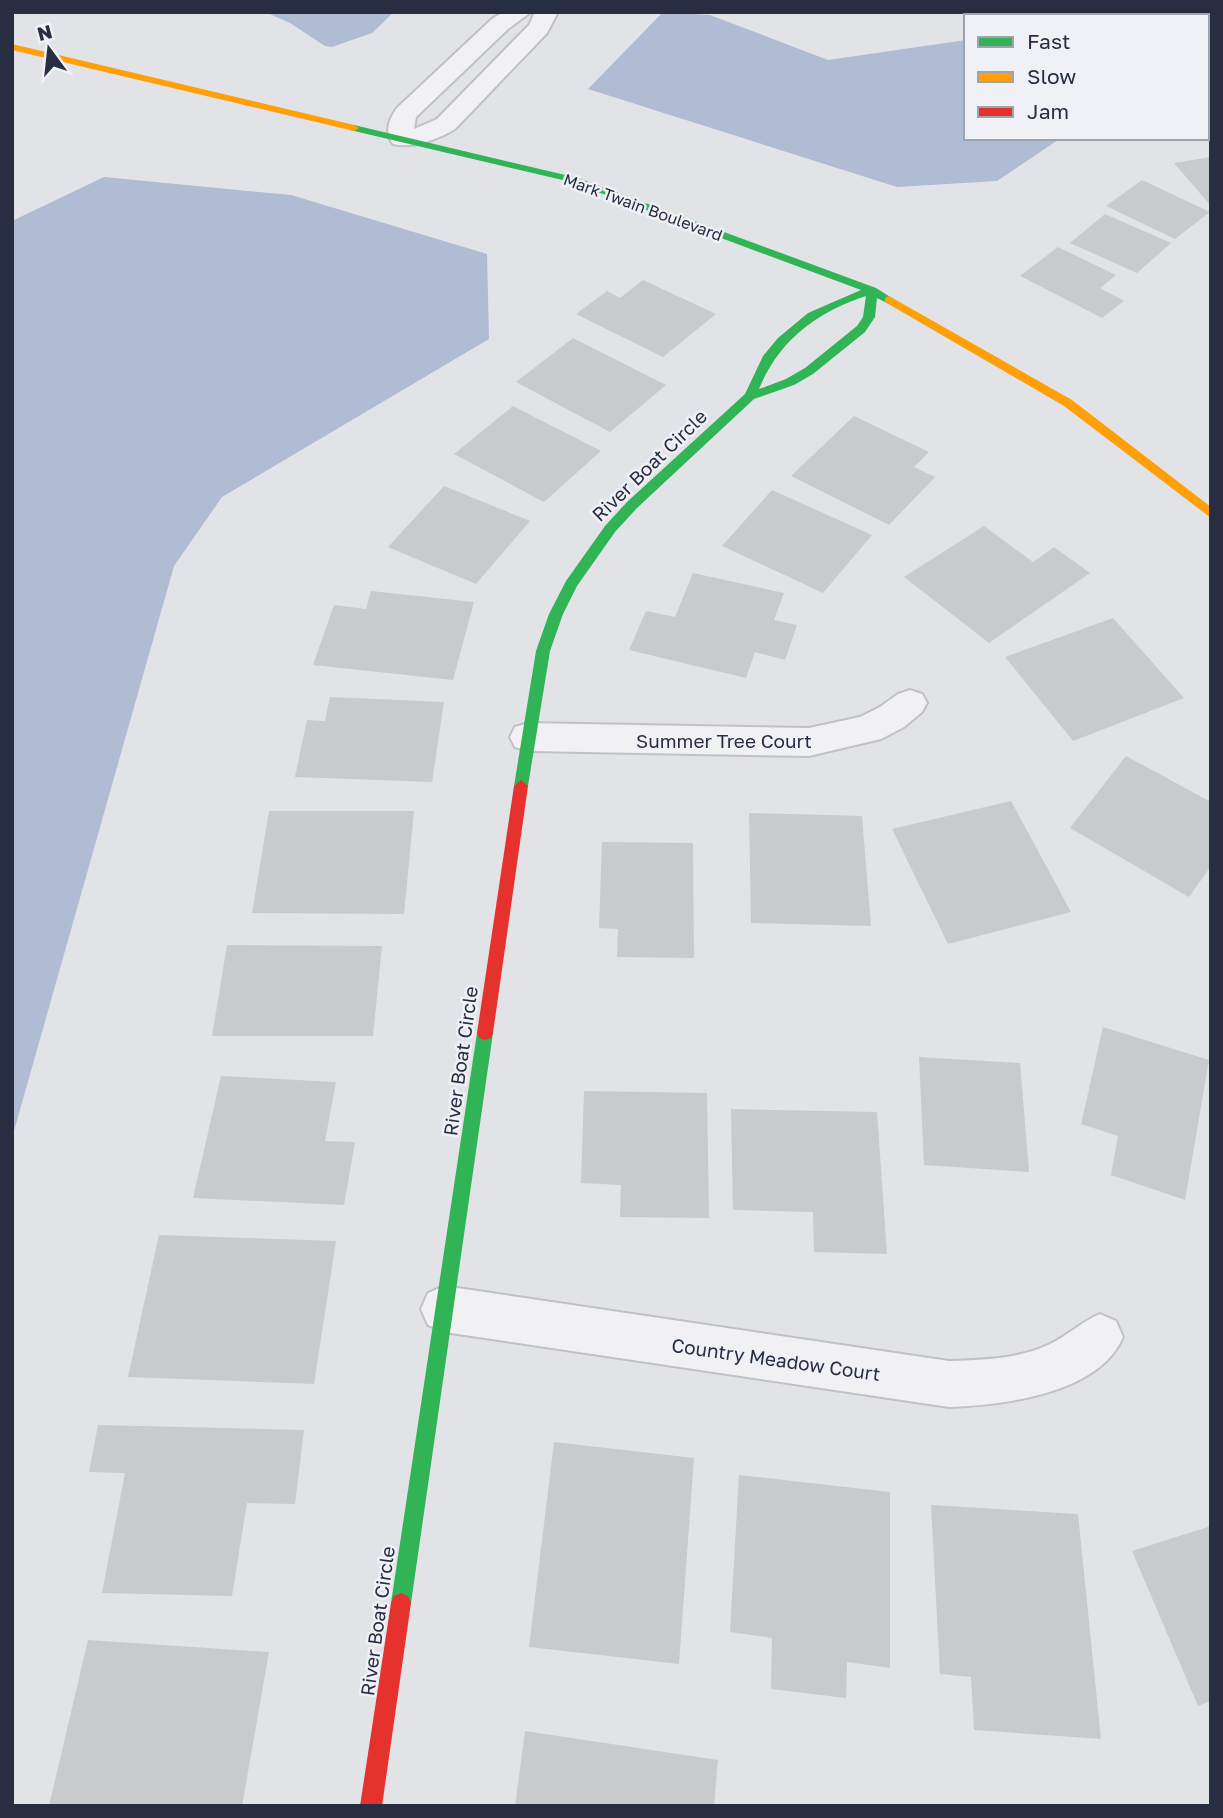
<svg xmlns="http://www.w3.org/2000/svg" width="1223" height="1818" viewBox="0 0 1223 1818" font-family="'Golos Text',sans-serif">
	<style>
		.water { fill: #b0bcd3 }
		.building { fill: #c8cace }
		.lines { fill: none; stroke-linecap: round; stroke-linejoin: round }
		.street-casing { stroke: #c0c1c5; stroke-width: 4 }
		.street { fill: #f1f1f3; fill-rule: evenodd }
		.fast { fill: #30b455; fill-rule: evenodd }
		.slow { fill: #ff9f0a; fill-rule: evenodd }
		.jam { fill: #e5322d; fill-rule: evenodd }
		.labels { text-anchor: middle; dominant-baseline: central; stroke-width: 5; stroke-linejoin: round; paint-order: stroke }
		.far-street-label { font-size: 16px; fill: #282e41; stroke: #eff1f6 }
		.street-label { font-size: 19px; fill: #282e41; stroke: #eff1f6 }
	</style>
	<rect width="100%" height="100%" fill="#e2e3e7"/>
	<g class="water">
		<path d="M265,12H394L372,33L332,47L325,46L290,23Z"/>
		<path d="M663,12L710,15L828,60L966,40V138H1061L997,181L897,187L588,89Z"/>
		<path d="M1149,12H1211V102H1207V16H1126Z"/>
		<path d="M104,177L291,195L487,254L489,339L222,497L174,566L12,1138V221Z"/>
	</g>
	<g class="building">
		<path d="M1211,157V206L1174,163Z"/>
		<path d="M1142,180L1210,212L1175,239L1106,206Z"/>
		<path d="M1105,214L1171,243L1137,273L1070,243Z"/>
		<path d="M1058,247L1116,275L1100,288L1124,301L1102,318L1020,276Z"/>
		<path d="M643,280L716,314L663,357L576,314L607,291L620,298Z"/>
		<path d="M573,338L666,385L610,432L516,382Z"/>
		<path d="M513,406L601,451L544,502L454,454Z"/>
		<path d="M854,416L929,452L914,467L935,477L889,525L791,476Z"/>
		<path d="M444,486L530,521L476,584L388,547Z"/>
		<path d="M772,490L872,535L823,593L722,546Z"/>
		<path d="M984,526L1033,562L1054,547L1090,573L989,643L904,577Z"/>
		<path d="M693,573L784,593L774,620L797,625L785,660L755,652L746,678L629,650L646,611L675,617Z"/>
		<path d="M371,591L474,602L453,680L313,665L334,605L366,609Z"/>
		<path d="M1113,618L1184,698L1073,741L1005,657Z"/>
		<path d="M330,697L444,702L432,782L295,777L307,720L325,721Z"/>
		<path d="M1126,756L1211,802V866L1189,897L1070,828Z"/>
		<path d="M1011,801L1071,912L948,944L892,829Z"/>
		<path d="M269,811H414L404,914L252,913Z"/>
		<path d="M749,813L862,816L871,926L751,923Z"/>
		<path d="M602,842L693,843L694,958L617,957L618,929L599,928Z"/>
		<path d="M227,945L382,946L373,1036H212Z"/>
		<path d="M1103,1027L1209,1060L1185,1200L1111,1175L1118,1136L1081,1124Z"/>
		<path d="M919,1057L1020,1063L1029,1172L924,1165Z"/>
		<path d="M221,1076L336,1082L325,1141L355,1142L344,1205L193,1198Z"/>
		<path d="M584,1091L707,1093L709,1218L620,1217L621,1185L581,1183Z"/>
		<path d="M731,1109L877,1112L887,1254L814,1252L813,1212L733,1210Z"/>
		<path d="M159,1235L336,1241L314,1384L128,1377Z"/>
		<path d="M98,1425L304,1430L295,1504L247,1503L232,1596L102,1593L125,1473L89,1472Z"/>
		<path d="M554,1442L694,1458L679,1664L529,1647Z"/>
		<path d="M739,1475L890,1492V1668L847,1662L846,1698L771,1689L772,1638L730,1632Z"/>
		<path d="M931,1505L1078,1514L1101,1739L974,1730L971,1677L940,1674Z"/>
		<path d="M1211,1526V1701L1198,1706L1132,1551Z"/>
		<path d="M88,1640L269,1652L242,1806H49Z"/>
		<path d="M525,1731L718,1760L714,1806H515Z"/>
	</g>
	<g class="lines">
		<g class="street-casing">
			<g id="street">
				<path d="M503,12H531L508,29L416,117L414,129L437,119L529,25L535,12H558L547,33L455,129C439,139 412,149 393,144C384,132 389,119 397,108L492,19Z"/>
				<path d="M910,690L922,694L927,703L922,712L904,727L881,739L809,756L528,751L515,747L510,737L515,727L528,723L809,728L860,717L880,707L898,694Z"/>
				<path d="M444,1286L949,1361C981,1360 1018,1359 1048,1345C1066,1337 1081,1322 1100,1314L1116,1321L1123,1337C1099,1394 1003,1405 949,1407L444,1332L428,1325L421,1309L428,1293Z"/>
			</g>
		</g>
		<use href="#street" class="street"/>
		<g class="fast">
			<path d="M354,125L578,178L876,288L895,300L889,304L877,298L875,317L865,332L813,374L794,385L754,399L637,508L615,532L577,586L563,614L550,651L528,786L521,792L514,786L536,651L549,614L566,581L605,526L627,502L745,394L763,356L778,338L808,313L861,290L571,182L350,130V126ZM866,296L863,317L857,326L805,368L786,379L759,389C779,340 817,312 866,296Z"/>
			<path d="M485,1026L491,1028L493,1033L411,1603L408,1610L401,1613L394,1610L391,1603L477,1033L479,1028Z"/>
		</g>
		<g class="slow">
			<path d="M12,44L354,125L359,128L354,131L12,50Z"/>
			<path d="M889,296L1072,400L1211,507V518L1064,406L885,302V298Z"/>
		</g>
		<g class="jam">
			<path d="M521,780L528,786L493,1033L491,1038L485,1040L479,1038L477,1033L514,786Z"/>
			<path d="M401,1593L408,1596L411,1603L382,1806H360L391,1603L394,1596Z"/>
		</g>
	</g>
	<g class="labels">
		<g class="far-street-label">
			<text transform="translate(643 207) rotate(20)">Mark Twain Boulevard</text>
		</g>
		<g class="street-label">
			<text transform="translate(649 465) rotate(-44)">River Boat Circle</text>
			<text x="724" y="740">Summer Tree Court</text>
			<text transform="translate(460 1061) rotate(-82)">River Boat Circle</text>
			<text transform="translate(776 1359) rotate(8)">Country Meadow Court</text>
			<text transform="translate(377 1621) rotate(-82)">River Boat Circle</text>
		</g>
	</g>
	<rect width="1223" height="1818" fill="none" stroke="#282e41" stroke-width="28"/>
	<rect x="964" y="14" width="245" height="126" fill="#eff1f6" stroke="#9fa3ae" stroke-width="2"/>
	<rect x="978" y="37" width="35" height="10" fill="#30b455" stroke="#9fa3ae" stroke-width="2"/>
	<text x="1027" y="49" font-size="21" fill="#282e41">Fast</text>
	<rect x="978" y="72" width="35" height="10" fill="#ff9f0a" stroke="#9fa3ae" stroke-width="2"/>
	<text x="1027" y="84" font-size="21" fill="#282e41">Slow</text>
	<rect x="978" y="107" width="35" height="10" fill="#e5322d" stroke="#9fa3ae" stroke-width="2"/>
	<text x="1027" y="119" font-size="21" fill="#282e41">Jam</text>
	<g transform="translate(49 49) rotate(345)" stroke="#eff1f6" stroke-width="5" paint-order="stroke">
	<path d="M0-5L12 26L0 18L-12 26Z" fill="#282e41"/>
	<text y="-10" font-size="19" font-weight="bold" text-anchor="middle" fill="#282e41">N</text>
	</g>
</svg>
